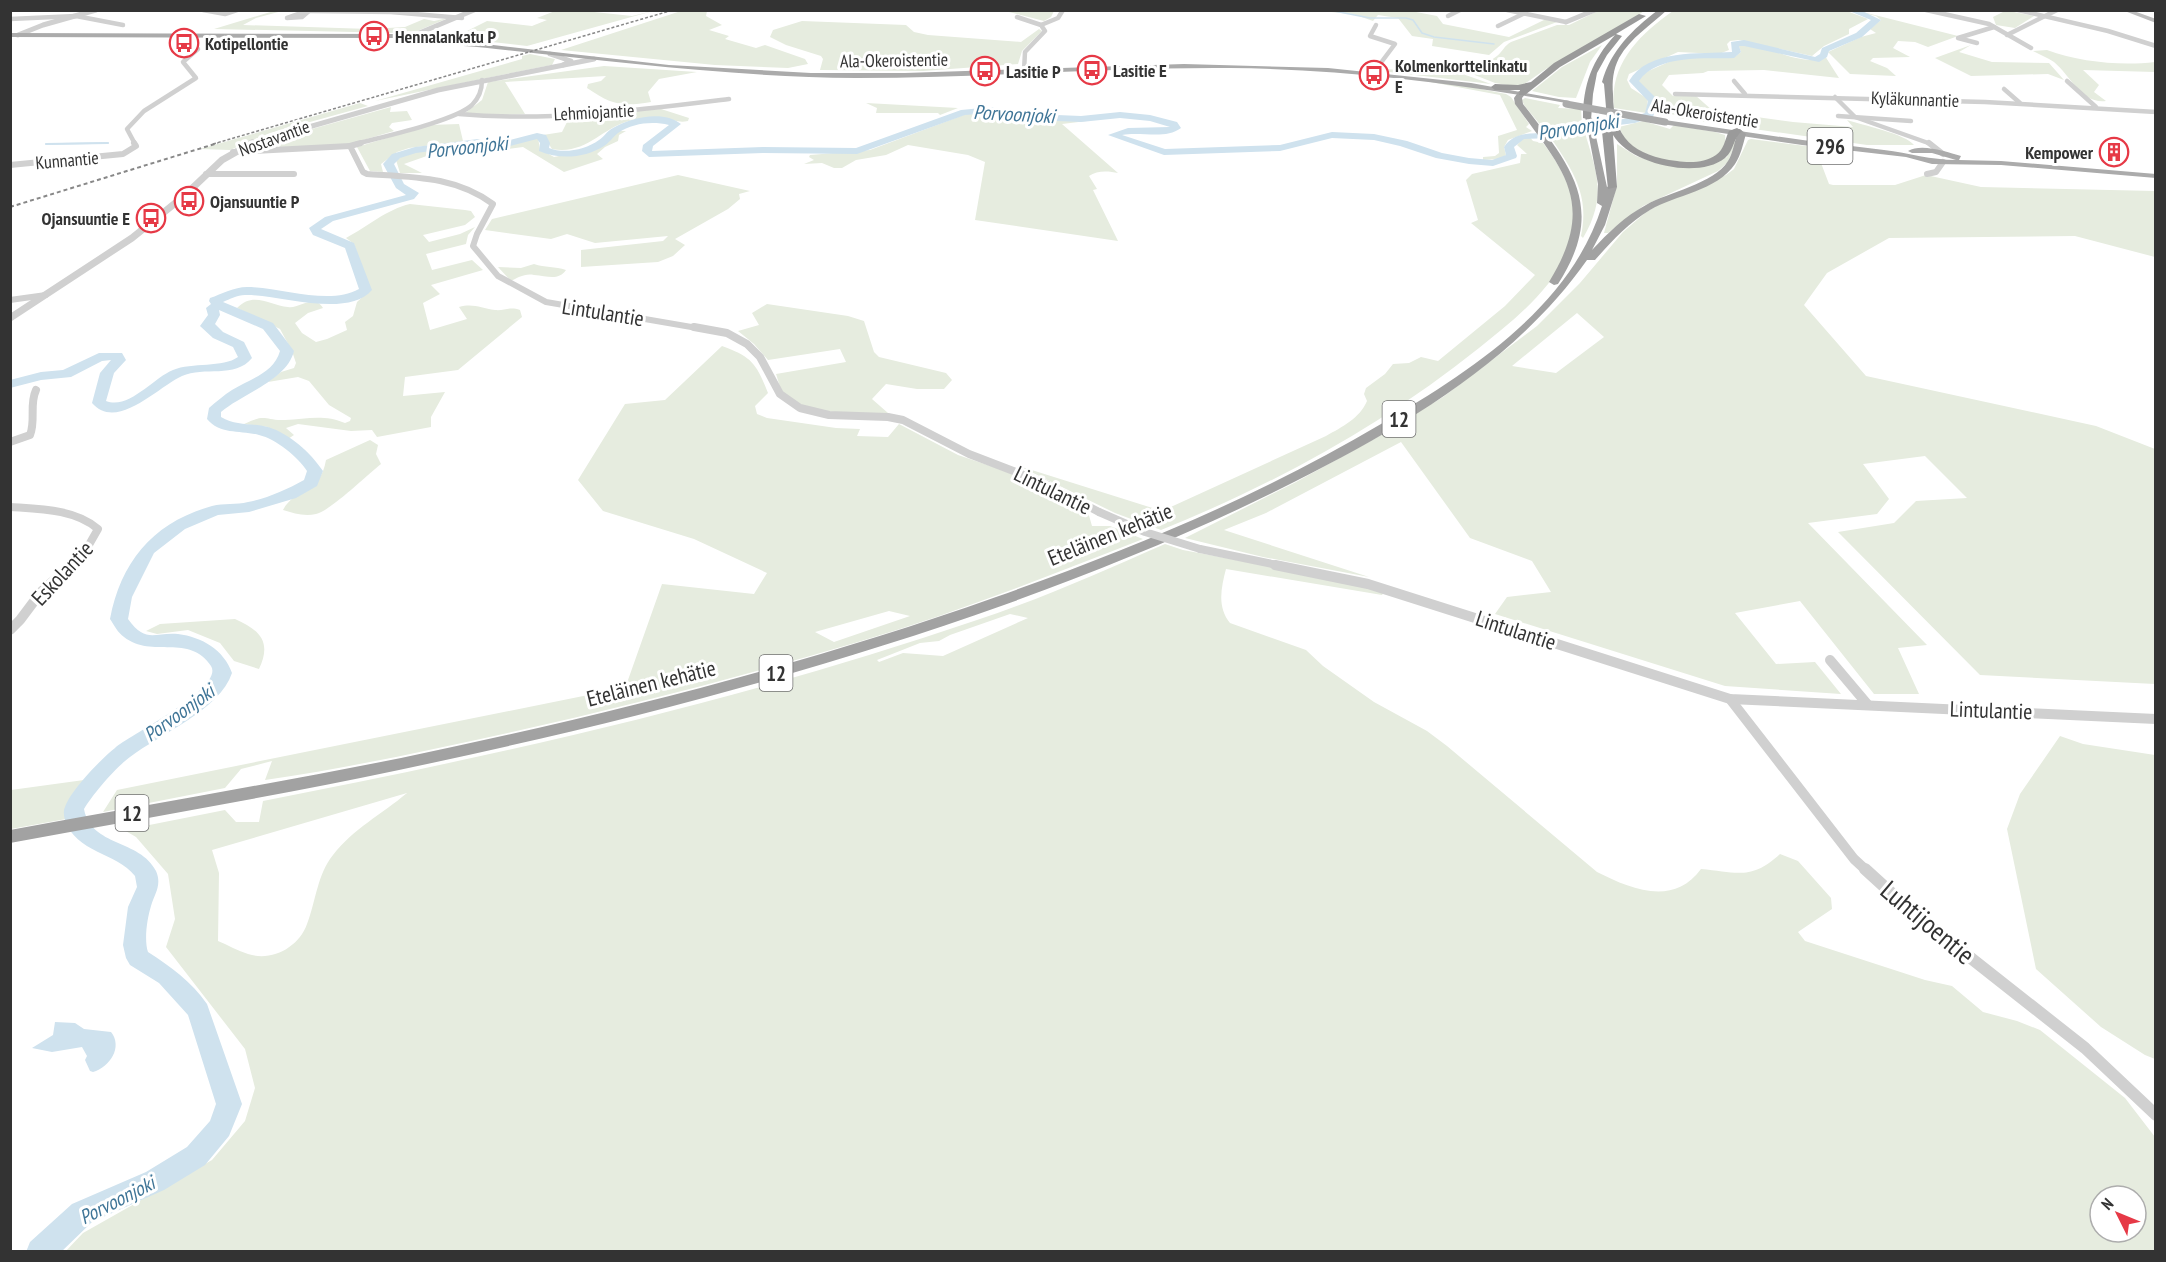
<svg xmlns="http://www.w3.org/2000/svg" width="2166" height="1262" viewBox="0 0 2166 1262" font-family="'PT Sans Narrow',sans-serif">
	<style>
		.green { fill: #e6ecdf; fill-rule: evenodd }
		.water { fill: #cfe2ee }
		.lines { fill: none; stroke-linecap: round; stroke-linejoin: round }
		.stream-far1 { stroke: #cfe2ee; stroke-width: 1.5 }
		.stream { stroke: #cfe2ee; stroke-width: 2 }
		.river { fill: #cfe2ee; fill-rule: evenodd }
		.minor-far4 { stroke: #d0d0d0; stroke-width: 4.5 }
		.minor-far3 { stroke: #d0d0d0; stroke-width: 6 }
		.minor-far2 { stroke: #d0d0d0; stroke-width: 8 }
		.minor-far1 { stroke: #d0d0d0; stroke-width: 10 }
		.minor { stroke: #d0d0d0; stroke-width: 12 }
		.tertiary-far1 { stroke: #d0d0d0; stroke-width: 5 }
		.tertiary { stroke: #d0d0d0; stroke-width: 7 }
		.secondary { fill: #bdbdbd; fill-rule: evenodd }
		.primary { fill: #ababab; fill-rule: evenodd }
		.trunk { fill: #a2a2a2; fill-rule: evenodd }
		.motorway { fill: #9a9a9a; fill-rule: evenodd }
		.rail-far1 { stroke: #888; stroke-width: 1.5; stroke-dasharray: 3 2; stroke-linecap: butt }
		.rail { stroke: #888; stroke-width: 2; stroke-dasharray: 4 3; stroke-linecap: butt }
		.minor-bridge { stroke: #d0d0d0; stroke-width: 8 }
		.primary-bridge { stroke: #ababab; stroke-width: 7 }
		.labels { text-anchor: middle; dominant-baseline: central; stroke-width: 6; stroke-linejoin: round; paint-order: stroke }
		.far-poi-label { font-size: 18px; font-weight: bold; fill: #333; stroke: #fff; text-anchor: start }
		.far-street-label { font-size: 18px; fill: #333; stroke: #fff }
		.far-water-label { font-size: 20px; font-style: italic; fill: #3f7597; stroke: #fff }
		.shield { fill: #fff; stroke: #707070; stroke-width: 1.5 }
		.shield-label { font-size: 21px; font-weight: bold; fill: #333 }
		.street-label { font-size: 22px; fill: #333; stroke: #fff }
		.near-street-label { font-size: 27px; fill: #333; stroke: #fff }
	</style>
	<rect width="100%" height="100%" fill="#fff"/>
	<g class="green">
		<path d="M277,10L282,11L256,18L243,25L370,29L405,27L424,19L434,21L448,18L415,32L399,33L214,29Z"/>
		<path d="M1001,10L1054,11L1051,17L1044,21Z"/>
		<path d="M1844,10L1868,19L1849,29V34L1824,46L1812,56L1739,40L1730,41L1727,44L1729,50L1719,54L1678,52L1629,74L1627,80L1631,88L1648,99L1646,113L1614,108C1609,64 1640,34 1673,11Z"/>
		<path d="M555,11H585L632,16L653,11L527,46L438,36L442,34L457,36L487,21L532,26L547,20L537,18Z"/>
		<path d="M681,11H707L706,16L722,25L709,30L729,36L725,39L756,48L765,45L805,59L808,64L788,68L715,65L561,50Z"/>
		<path d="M1320,11H1411L1437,16L1443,24L1509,37L1546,19L1557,22L1504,42L1489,55L1432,46L1433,39L1412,36L1398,18L1378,15L1373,21L1353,14Z"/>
		<path d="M1598,11H1644L1606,37L1546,69L1520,87L1495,83L1467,72C1476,62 1488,64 1497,56C1503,51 1504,46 1511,42L1557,25H1569Z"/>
		<path d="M1855,11H1859L1958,36L1928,47L1915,42L1898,41L1893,48L1910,57L1873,58L1870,61L1887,68L1896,76L1850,74L1828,52L1861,37L1876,33L1870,29L1881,20L1876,16Z"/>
		<path d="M2005,11H2009L2034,16L2015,28L1996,25L1993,17Z"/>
		<path d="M802,21L906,25L914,32L928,35L1021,42L1039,29L1042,31L1022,51L1018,64L923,71L820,70L823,59L821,56L786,45L770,37L773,30Z"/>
		<path d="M1738,44C1763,42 1805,70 1825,56L1839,78L1764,70L1708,71L1703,73L1669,75L1662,85L1673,96L1695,95L1713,111L1793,122L1853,127L1847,120C1862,125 1906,134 1914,145H1867L1677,118L1679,115L1655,113L1656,100L1638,81L1644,73L1682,56H1736L1741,52Z"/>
		<path d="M1602,45L1590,62L1576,98L1559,97L1532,91L1562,67Z"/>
		<path d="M1971,45L1959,52L1992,62L2049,63L2064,80L2048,74L1971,76L1935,58Z"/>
		<path d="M2047,50C2080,62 2120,66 2155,62V72L2083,70L2099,85L2094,92L2106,101C2081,104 2071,76 2054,62C2048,58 2039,54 2033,51Z"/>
		<path d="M530,54L555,59L552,65L541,67L375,101L522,59V56Z"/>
		<path d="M604,66L697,72L659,79L648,92L651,102C622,107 612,105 587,88L588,84L601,81L606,76L505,82L525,114L477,116L464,114L482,100L488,82Z"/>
		<path d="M1380,69L1457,72L1491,84L1381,71Z"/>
		<path d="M1425,81L1461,85L1506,94L1511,97L1529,124L1526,127L1532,131L1508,140L1504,147L1506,155L1500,159L1483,160V157L1495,156L1499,153L1498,136L1517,130L1500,95Z"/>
		<path d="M1525,98L1560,105L1558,108L1581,109L1582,125L1547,133L1524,105L1522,100Z"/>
		<path d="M360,103L368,106L270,133L230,150L200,149Z"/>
		<path d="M866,103L958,108L940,115L938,113H876L877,108Z"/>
		<path d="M391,107L390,112L407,111L412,120L392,123L389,127L394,131L346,145L250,149L276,139Z"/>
		<path d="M661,109L689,118L688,121C679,123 675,120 666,119C654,116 640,118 629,121C600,129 586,155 552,149L543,135L562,132L567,122L577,120L580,115Z"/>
		<path d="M988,112L1032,119L1087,121L1062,124L1118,173C1109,171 1097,170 1089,176L1097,189L1093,190L1118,241L975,220L985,162L968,155L908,145L886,155L856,160L842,168H834L822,163L804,164L814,160L809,157L810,155L870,150L969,113Z"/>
		<path d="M1643,121L1670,129L1674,125L1715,132L1725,135C1731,177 1650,163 1631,147C1626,143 1622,133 1619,127Z"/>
		<path d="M459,124L463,141L409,148L397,152L381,164L383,172L370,171L357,147L430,125Z"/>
		<path d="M1578,130L1585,133C1597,174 1607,197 1583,238L1581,236C1590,196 1573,170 1550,137Z"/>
		<path d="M618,131H626L619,135L618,141L605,147L597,154L603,159L564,172L523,147L486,152L441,151L404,164L422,173H400L396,160L406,154L433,148L475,144L494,148L538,138L540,149L554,157L584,151L603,144Z"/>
		<path d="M1529,136L1533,141L1543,143C1564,170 1584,209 1571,244C1555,288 1514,320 1479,348C1383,425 1275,484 1161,530L1115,513L1019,466L1162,511L1326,436C1342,427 1360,418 1367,401L1364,394L1366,388L1385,374L1393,364L1409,363L1421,357L1438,361L1505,306L1535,275L1471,223L1478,220L1466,180L1472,174L1520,163L1521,154H1527L1517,145L1524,137Z"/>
		<path d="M1751,139L1837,150L1821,163L1829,184L1833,185H1895L1926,175L1981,187L2155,191V257L2075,236L1889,238L1827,273L1804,305L1866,376L2096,426L2155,449V684L1980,675L1838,532L1894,523L1916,501L1967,498L1925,456L1863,464L1889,499L1877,514L1808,523L1927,645L1898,648L1919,694H1874L1800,601L1735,613L1776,664L1815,662L1841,694L1725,686L1495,614L1507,597L1551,592L1532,561L1470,538L1401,442L1266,513L1224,530L1369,577L1263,557L1185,538L1296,482L1376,438L1443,397L1537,326L1580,283L1623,232L1645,213L1668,199L1726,175L1734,169L1748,140ZM1577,313L1604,337L1556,373L1512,366Z"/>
		<path d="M1733,140L1736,141L1728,162L1718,171L1643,206L1608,233H1604L1617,185V144L1636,156L1648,160L1710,164L1727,157Z"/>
		<path d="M678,175L750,191L739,194L740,199L728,209L675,239L685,245L673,256L658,262L581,267V250L663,241L668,236L595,243L567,234L551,239L485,230L492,219Z"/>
		<path d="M410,204L465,210L471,211L475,217L465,225L423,235L429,242L460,234L475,227L468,235L466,244L426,254L432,270L472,260L483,270L431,285L440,294L423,303L430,330L467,319L459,307C473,303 481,308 495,310C505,311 510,306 520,310L522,317L458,370L405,377L403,396L445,392L431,417V427L377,437L372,430L351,431L298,424L286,428L294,435L288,439L273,432L268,427L244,424C267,413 264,421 285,420C306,419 324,414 345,423L350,421L351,418L329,405L309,381L298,377L268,382L281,372L294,368L296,363L292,351L280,329L237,308C253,291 270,305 288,307C300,309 314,293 323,308L308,313L295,323L302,333L316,342L327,339L347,330L345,322L353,316L357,302L370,290L354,244L346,238C367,227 387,209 410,204Z"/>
		<path d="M534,264C545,268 555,266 566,270C558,281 548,276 534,275C525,273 517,278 511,281L498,267L521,268Z"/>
		<path d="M767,304L848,316L864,321L874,352L879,357L946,373L952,380L944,389H917L886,384L872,399L888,413C859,413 803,417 783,392C779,387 778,379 776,374L846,362L840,349L768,360L754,344L738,331L759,325L752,313Z"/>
		<path d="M722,346C752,357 756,363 768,393L755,406L757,414L767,418L836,428L860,429L857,436L888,437L899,424L958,455L1017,475L1061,496L1088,512L1092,526H1110L1143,539C1049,576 955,613 858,642C744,676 629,706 512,732C430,750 348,768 265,780L272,761L241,769L225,788L103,812L117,790L603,692L628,680L662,584L754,594L767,573L694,539L603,511L578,480L625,404L665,400ZM889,611L910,616L834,642L815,632Z"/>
		<path d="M370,440L378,445L376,454L381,464C368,474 329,512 316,514C304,517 294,513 283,510C296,486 320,495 326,460Z"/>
		<path d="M1165,544L1183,550L1316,575L1384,592L1382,595L1226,569C1221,588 1217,607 1230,623L1306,650L1323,666L1374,702L1427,731L1447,746L1597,872C1631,889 1673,907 1701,869C1736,872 1751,881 1780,854L1798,861L1831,898L1832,909L1798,932L1805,941L1925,980L1952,986L1983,1012L2017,1021L2040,1030L2125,1098L2155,1137V1251L65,1252L83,1233L212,1160L245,1121L255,1088L245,1049L166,947L175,919L168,874L136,837L124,830L225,810L236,822H259L263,801C504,754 744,700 977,620C1041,599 1103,571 1165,544ZM1010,614L1028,618L943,656L903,653L879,662L877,660L920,643L939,641L950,635ZM407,793C382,814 353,829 333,855C317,875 316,901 307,924C299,947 272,962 248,954C238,951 228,945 218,941L219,873L212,850ZM2100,1196H2136V1232H2100Z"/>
		<path d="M235,619C260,630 272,642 259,669L234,661L220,643L188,630L157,634L146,631L160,624Z"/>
		<path d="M2060,736L2083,744L2155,755V1059L2145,1055L2101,1027L2036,969L2007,829L2020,794Z"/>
		<path d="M84,780L70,799L66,819L11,829V790Z"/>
	</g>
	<path class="water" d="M55,1022L75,1023L84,1029L111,1032C123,1047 110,1067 93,1072L90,1071L85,1060L87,1056L82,1047L52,1052L32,1048L53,1035Z"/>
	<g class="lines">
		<g class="stream-far1">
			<path d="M1329,10L1370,18H1406L1413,20L1422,33L1434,37L1494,44"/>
			<path d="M46,144L108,143"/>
		</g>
		<path class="stream" d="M46,144L108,143"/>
		<path class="river" d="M1847,10H1860L1881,20L1862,37L1829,51L1827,57L1819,62L1744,46H1739L1741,52L1734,58C1707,59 1657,54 1639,81L1658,100L1653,117L1635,123L1587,129L1551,138L1524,139L1514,147L1517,156L1516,158L1493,166L1469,164L1436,158L1400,146L1374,140L1332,138L1280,151L1164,155L1108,135L1128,128L1170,127L1150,121L1120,118L1081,122L1033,120L992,113L965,115L857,154L763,153L649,157L642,151L643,145L669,125C652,121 633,123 618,133C613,137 609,143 604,146C585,158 560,160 539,151L540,143L537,139L495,150L478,145L416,153L400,158L394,164L404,184L419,193L414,199L333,221L321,229L354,243L372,290C347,319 278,294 245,295C237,295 230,299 223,302L273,323L294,351C287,380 244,393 221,412V417C236,426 251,423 268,427C290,434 310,452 323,471L317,486L296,498L249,512L218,515L185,529L154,553L132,597L128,619C146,644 154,632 178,634C202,637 224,650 232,673C220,710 160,734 130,757C116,767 93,794 84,809C91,847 140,839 156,871C162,885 155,893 151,906C147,919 144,940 148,952C171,967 191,981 207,1004L242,1104L229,1136L205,1165L164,1190L92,1222L61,1252H26L30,1242L72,1204L146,1172L187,1147L210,1121L216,1104L188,1015L159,983L130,965L126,958L123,945L128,907L137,887L135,876C116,852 76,853 65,820C64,816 63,811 65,807C71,790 101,759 115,748C130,735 225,688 211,666C190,633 152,659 124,637C118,633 114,625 110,619C121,561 154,522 212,506C224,503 236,505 248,502C268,498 286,490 304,480L307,471C298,457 276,439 259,435C241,430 220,435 207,419L209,408C216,402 224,395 232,390C250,379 274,373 280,351L263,329L219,310L220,315L215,324L223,332L244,342L252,358C235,379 204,366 182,376C159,386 117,432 92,403L100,373L111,360L102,361L71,377L41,380L10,388V380L41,372L63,370L99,353H122L126,360L114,373L106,401C129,410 153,378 173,370C192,362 223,368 238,357L233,347L213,338L200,326L208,315L206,308L211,304L209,301L210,298C222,294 234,287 247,287C281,287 329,306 359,289L345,248L313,235L309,228L325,217L406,195L396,188L383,164L392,154L415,147L478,139L495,144L537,133L546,135L550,143L549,148C564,154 585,150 599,140C604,137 607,131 613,128C631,117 664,110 681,124L653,146L652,151L763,147L856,148L961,110L992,107L1033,114L1081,116L1120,112L1150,115L1177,122L1181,128C1165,140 1141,131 1122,135L1165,149L1280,145L1332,132L1374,134L1407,141L1442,153L1469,158L1492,160L1506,155L1504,147C1516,130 1531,135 1550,132C1562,130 1574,125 1586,123C1606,120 1626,121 1645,113L1648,101L1629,81C1648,49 1700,54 1732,52L1731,42L1744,40L1815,57L1820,54L1822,48L1856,33L1871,20Z"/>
		<g class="minor-far4">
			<path d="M203,10L225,14L237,10"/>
			<path d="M1507,10L1566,22"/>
			<path d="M1926,10L1989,24L2031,48"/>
			<path d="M2018,10L2108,31L2156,46"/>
			<path d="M309,11L391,12L462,18"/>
			<path d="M309,11L302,17L287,18L310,10"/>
			<path d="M1448,16L1460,10"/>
			<path d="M1017,17L1041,25L1045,31L1025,52L1024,71"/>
			<path d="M10,19L76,16L123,25"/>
			<path d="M1041,25L1058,18L1063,10"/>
			<path d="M1498,26L1525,13"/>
			<path d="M2007,35L2057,10"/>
			<path d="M1977,43L1958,38L1994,27"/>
			<path d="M1374,72L1395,44L1370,36L1376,25"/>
			<path d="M1734,81L1745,94"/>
			<path d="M2067,81L2096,107"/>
			<path d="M2004,89L2020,103"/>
			<path d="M1675,94L1985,102L2156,112"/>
			<path d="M1835,97L1855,117L1931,144"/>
			<path d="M459,114C548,122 640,110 729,99"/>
			<path d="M1838,116L1911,121"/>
			<path d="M135,144L127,129L144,111L196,78L183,62L198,49L186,42L192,34"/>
			<path d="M356,144C381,137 455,121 472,105C479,98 482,90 482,80"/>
		</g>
		<g class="minor-far3">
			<path d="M361,143L350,146L363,172L367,174C412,177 455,176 493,204L477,234L473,246L498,276L546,302L703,329"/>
			<path d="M1929,143L1943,154"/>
			<path d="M233,152L350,146"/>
			<path d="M10,165L123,154L136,146L134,143"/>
			<path d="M206,174H294"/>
			<path d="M1927,174L1936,172L1943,162"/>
			<path d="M10,300L46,295"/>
		</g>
		<g class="minor-far2">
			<path d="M694,327L727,333L747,344L760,357L780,394L800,408L829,415L888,417L903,420L969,454L1042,482L1099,512"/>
			<path d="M10,442L30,435C36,420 29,405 36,390"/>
			<path d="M10,507C39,509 75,509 98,529L86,550L70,566"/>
			<path d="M1200,549L1282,566"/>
		</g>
		<g class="minor-far1">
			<path d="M1275,565L1368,584L1730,699L2156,719"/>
			<path d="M10,630L20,620L41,592L71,565"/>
			<path d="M1830,660L1868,705"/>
			<path d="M1730,699L1854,859L1867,871"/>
		</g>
		<path class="minor" d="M1865,869L1910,910L2085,1048L2156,1115"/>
		<g class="tertiary-far1">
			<path d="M1566,22L1595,10"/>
			<path d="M417,34L474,10"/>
			<path d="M18,35L43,25L96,10"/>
			<path d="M550,54L571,61L563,65"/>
			<path d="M249,144L438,90L594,59"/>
		</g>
		<path class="tertiary" d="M10,318L132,238L184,196L222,160L252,143"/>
		<path class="secondary" d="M2122,10H2131L2156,19V23Z"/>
		<g class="primary">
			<path d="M10,33L399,34L402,36L399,38L10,37Z"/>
			<path d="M411,39L476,43L669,65L811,73H905L1184,64L1328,68L1471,83L1570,101L1566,103C1455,83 1343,69 1230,68C1105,67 981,78 856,78C735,77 616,62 496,49C467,45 438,46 409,42Z"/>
			<path d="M1665,120C1738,131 1811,142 1884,150C1909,153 1931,160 1956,160L1932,153H1912L1908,151C1922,143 1946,152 1961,156L1959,160L2001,161L2156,174V178L2001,165L1932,164L1906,157L1802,145L1662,124L1661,122Z"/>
		</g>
		<g class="trunk">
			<path d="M1519,91L1526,93L1522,98L1523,104C1572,167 1607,208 1558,284L1554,285L1549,282C1598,202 1563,170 1515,104L1514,98Z"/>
			<path d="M1585,116L1592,118L1607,187L1612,184L1617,187L1605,225L1592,250C1608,233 1625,216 1646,205C1668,192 1714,184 1728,161C1733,153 1734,143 1737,135L1733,131L1734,129H1740L1746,134C1743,144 1741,155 1735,164C1717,191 1675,195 1650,210C1628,223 1611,242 1595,260H1587C1516,361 1405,426 1296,481C1202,529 1103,569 1004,605C807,675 603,727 399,770C270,797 140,819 10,843V830C140,806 271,784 401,758C602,716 802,666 996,597C1129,550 1260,496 1381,424C1469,372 1570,308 1602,206L1597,203L1598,184Z"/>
		</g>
		<g class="motorway">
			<path d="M1658,10H1667C1650,26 1631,37 1619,58C1613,70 1612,81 1613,94C1613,138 1634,156 1677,161C1689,163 1705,163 1716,155C1724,150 1725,139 1729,131L1737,128L1742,131C1733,138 1734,151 1725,158C1698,180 1630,164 1613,135L1617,187L1608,189L1601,122L1607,119L1604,84L1602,82C1611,50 1632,30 1658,10Z"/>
			<path d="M1639,14L1646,16L1616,34L1622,36L1607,55L1597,73L1593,94L1591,120L1583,118C1583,85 1592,60 1615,35L1560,67L1525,95H1519L1520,90H1495L1491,87L1495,84L1518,85L1531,82L1554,63Z"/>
		</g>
		<path class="rail-far1" d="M213,144L673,10"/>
		<path class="rail" d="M10,207L218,143"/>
		<path class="minor-bridge" d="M1099,512L1145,532L1200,549"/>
		<path class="primary-bridge" d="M1566,104L1665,122"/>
	</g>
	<defs>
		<g id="bus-ring" transform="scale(1.5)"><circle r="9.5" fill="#fff" stroke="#e63946" stroke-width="1.5"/><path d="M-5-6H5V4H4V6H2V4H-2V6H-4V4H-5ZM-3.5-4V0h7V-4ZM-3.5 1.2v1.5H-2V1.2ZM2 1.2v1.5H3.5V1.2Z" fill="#e63946"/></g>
		<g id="building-ring" transform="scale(1.5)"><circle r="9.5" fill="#fff" stroke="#e63946" stroke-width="1.5"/><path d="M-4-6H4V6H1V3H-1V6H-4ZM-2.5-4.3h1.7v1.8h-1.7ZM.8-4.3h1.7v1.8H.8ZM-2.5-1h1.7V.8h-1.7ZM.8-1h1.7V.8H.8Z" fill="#e63946"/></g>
	</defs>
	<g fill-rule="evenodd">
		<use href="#bus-ring" x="374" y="36"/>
		<use href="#bus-ring" x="184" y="43"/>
		<use href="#bus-ring" x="1092" y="70"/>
		<use href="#bus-ring" x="985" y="71"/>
		<use href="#bus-ring" x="1374" y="75"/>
		<use href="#building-ring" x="2114" y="152"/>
		<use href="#bus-ring" x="189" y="201"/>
		<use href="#bus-ring" x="151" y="218"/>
	</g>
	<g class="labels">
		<g class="far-poi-label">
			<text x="395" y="36">Hennalankatu P</text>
			<text x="205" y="43">Kotipellontie</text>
			<text x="1395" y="65">Kolmenkorttelinkatu<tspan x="1395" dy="21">E</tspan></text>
			<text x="1113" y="70">Lasitie E</text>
			<text x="1006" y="71">Lasitie P</text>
			<text x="2093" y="152" text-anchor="end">Kempower</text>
			<text x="210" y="201">Ojansuuntie P</text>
			<text x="130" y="218" text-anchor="end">Ojansuuntie E</text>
		</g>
		<g class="far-street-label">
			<text transform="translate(894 60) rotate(-1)">Ala-Okeroistentie</text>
			<text transform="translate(1915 99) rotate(2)">Kyläkunnantie</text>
			<text transform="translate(594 112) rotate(-3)">Lehmiojantie</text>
			<text transform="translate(1705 113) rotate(9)">Ala-Okeroistentie</text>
			<text transform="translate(274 138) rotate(-20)">Nostavantie</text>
			<text transform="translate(67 160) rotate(-5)">Kunnantie</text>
		</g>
		<g class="far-water-label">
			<text transform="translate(1014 114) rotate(3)">Porvoonjoki</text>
			<text transform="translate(1578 127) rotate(-9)">Porvoonjoki</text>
			<text transform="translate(467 147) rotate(-6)">Porvoonjoki</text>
			<text transform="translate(179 713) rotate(-36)">Porvoonjoki</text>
			<text transform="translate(117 1200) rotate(-27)">Porvoonjoki</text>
		</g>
		<g class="shield">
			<rect x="1807.5" y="128" width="45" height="36" rx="4.5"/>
			<rect x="1382.5" y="401" width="33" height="36" rx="4.5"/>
			<rect x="759.5" y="655" width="33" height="36" rx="4.5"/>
			<rect x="115.5" y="795" width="33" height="36" rx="4.5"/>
		</g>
		<g class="shield-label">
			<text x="1830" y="146">296</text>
			<text x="1399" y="419">12</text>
			<text x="776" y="673">12</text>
			<text x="132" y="813">12</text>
		</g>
		<g class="street-label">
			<text transform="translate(603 312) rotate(9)">Lintulantie</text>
			<text transform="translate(1053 490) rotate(26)">Lintulantie</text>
			<text transform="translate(1110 534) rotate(-22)">Eteläinen kehätie</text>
			<text transform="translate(62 573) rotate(-47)">Eskolantie</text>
			<text transform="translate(1516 630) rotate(18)">Lintulantie</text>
			<text transform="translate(651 683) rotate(-14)">Eteläinen kehätie</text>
			<text transform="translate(1991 710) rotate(2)">Lintulantie</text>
		</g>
		<g class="near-street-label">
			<text transform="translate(1928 922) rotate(40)">Luhtijoentie</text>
		</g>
	</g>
	<rect width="2166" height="1262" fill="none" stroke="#333333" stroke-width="24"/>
	<g transform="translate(2118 1214) rotate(313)"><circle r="28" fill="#ffffff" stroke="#adadad" stroke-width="1.5"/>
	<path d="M0-4.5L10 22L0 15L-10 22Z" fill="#e63946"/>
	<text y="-9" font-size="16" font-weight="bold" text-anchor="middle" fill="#333333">N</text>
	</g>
</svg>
